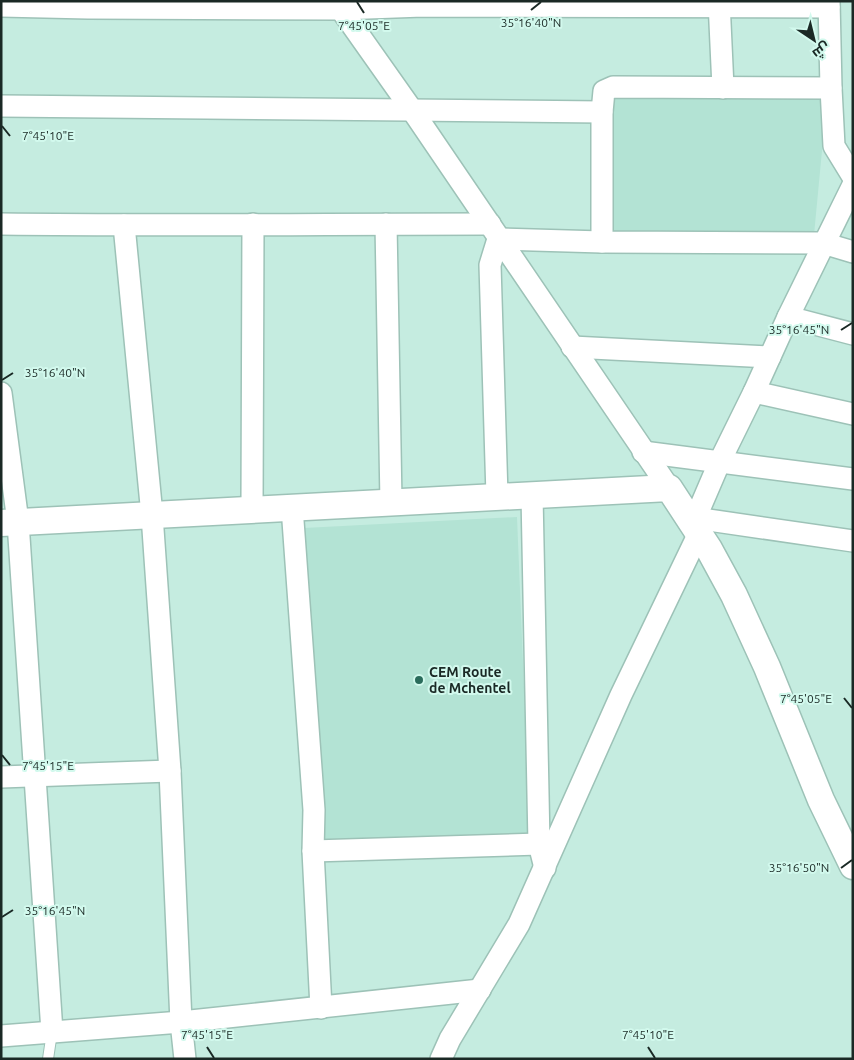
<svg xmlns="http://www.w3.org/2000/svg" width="854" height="1060" viewBox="0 0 854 1060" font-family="Ubuntu,Cairo,sans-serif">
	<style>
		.built { fill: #b3e3d4 }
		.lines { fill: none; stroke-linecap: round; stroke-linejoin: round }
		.service-casing { stroke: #9dc2b7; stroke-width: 12 }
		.minor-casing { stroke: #9dc2b7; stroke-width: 24 }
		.tertiary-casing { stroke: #9dc2b7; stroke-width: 29 }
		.service { stroke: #fff; stroke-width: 10 }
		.minor { stroke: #fff; stroke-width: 21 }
		.tertiary { stroke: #fff; stroke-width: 26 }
		.ticks { fill: none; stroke: #1a2925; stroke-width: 2 }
		.poi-dot { fill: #2a6c5b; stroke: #d2f9ed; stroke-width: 2 }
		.labels { text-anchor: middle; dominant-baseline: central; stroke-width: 4; stroke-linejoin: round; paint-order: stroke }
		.poi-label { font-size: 14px; font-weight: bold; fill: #1a2925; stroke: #d2f9ed; text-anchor: start }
		.ticks-label { font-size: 12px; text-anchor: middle; fill: #1a2925; stroke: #d2f9ed; stroke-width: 4; stroke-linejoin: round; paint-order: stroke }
	</style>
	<rect width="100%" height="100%" fill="#c5ece0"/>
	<g class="built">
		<path d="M612,97L827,98L814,235L607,232Z"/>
		<path d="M517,517L530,833L324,841L304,528Z"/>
	</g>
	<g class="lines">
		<g class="service-casing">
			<path id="service" d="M48,1059L52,1032"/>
		</g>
		<g class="minor-casing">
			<g id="minor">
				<path d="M335,1L412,110L669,488"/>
				<path d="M719,1L723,88"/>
				<path d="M829,1L831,88L834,146L853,177"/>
				<path d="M1,6L88,8L340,9L423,6L829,7"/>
				<path d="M1,106L602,112"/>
				<path d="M1,224C164,226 327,224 490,224"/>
				<path d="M386,224L391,502"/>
				<path d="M124,225L152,515L170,771L181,1022L185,1059"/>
				<path d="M602,242V112L604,91L613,87L831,88"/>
				<path d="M788,317L853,334"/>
				<path d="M572,347L770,357"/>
				<path d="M754,392L853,414"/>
				<path d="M1,393L18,522L52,1032"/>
				<path d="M643,452L853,479"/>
				<path d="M532,495L539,844L545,868"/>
				<path d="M497,496L490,265L498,239L602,242L823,243L853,252"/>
				<path d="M292,507L314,810L313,851L321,1008"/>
				<path d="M252,509L253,224"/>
				<path d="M695,518L853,541"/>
				<path d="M693,524L720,461L754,392L788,317L853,185"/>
				<path d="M1,777L170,771"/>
				<path d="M313,851L539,844"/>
				<path d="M1,1036L181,1022L480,990"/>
				<path d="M441,1059L450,1039L519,924L621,695L699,533"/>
			</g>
		</g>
		<g class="tertiary-casing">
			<path id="tertiary" d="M1,523L669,488L709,549L734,595L767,667L821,800L853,866"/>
		</g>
		<use href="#service" class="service"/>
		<use href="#minor" class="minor"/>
		<use href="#tertiary" class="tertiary"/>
	</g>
	<path class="ticks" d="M357,2L364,13M531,10L541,2M2,126L10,136M841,330L852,323M2,380L13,373M844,698L852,708M2,755L10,765M841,868L852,860M2,917L13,910M207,1047L214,1058M648,1047L655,1058"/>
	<circle class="poi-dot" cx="419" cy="680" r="5"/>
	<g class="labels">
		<g class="poi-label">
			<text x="429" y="672">CEM Route<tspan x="429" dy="16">de Mchentel</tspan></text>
		</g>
	</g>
	<g class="ticks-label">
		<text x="531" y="27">35°16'40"N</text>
		<text x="364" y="30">7°45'05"E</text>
		<text x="48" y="140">7°45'10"E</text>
		<text x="799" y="334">35°16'45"N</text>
		<text x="55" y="377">35°16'40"N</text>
		<text x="806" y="703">7°45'05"E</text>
		<text x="48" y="770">7°45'15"E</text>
		<text x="799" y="872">35°16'50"N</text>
		<text x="55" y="915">35°16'45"N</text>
		<text x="207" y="1039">7°45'15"E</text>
		<text x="648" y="1039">7°45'10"E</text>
	</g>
	<rect width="854" height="1060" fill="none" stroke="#1a2925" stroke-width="5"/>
	<g transform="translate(814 40) rotate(145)" stroke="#d2f9ed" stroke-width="4" paint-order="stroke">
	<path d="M0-4L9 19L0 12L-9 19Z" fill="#1a2925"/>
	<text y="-8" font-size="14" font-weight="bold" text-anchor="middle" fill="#1a2925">ش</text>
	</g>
</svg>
